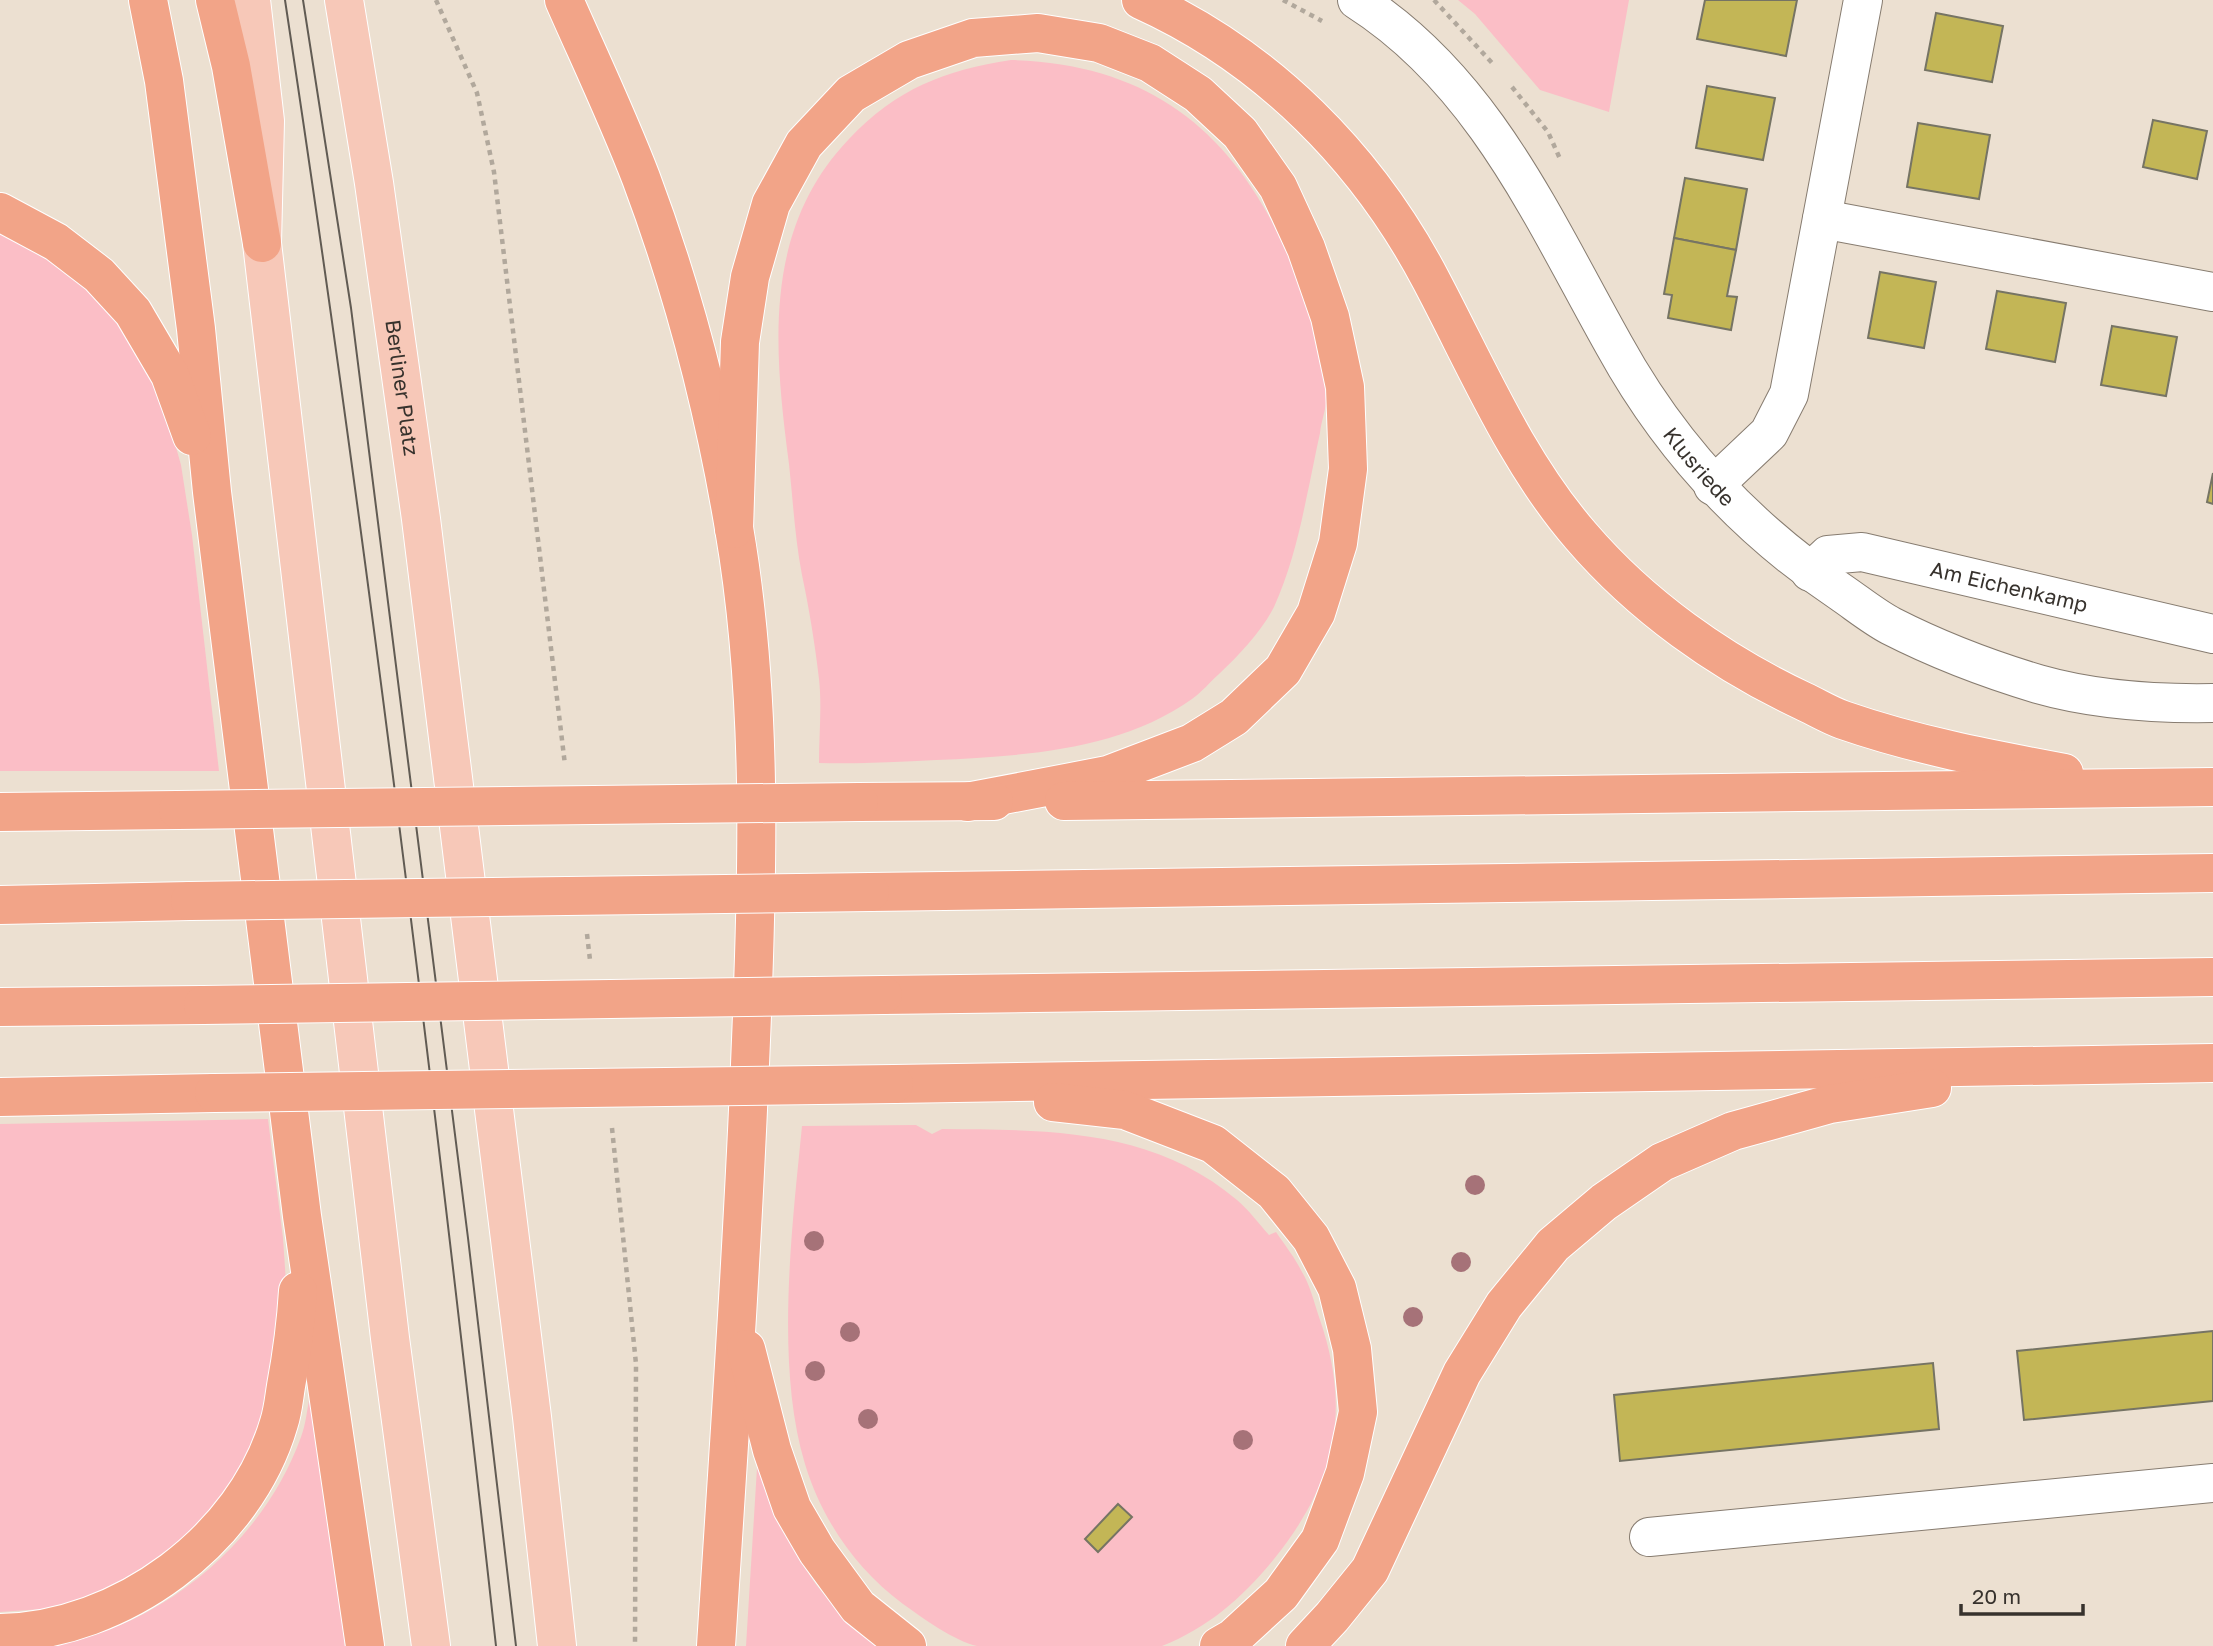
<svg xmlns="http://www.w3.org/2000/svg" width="2213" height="1646" viewBox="0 0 2213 1646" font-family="'Golos Text',sans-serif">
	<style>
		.green { fill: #fbbec6 }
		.building { fill: #c3b656; stroke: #767464; stroke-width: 2 }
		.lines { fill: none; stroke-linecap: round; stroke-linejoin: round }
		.minor-casing { stroke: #877c70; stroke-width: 40 }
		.major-casing { stroke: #fff; stroke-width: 40 }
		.highway-casing { stroke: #fff; stroke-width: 40 }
		.path { stroke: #b1a89c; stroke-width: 4.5; stroke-dasharray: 5 5; stroke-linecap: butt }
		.minor { stroke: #fff; stroke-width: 38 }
		.major { stroke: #f7c8b8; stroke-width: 38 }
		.highway { stroke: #f2a488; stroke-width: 38 }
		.tram { stroke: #615b53; stroke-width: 2 }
		.highway-bridge-casing { stroke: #fff; stroke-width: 40; stroke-linecap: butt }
		.highway-bridge { stroke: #f2a488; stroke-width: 38 }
		.tree { fill: #a67278 }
		.labels { text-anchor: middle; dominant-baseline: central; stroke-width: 6; stroke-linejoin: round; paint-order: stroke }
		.street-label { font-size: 21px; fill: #37322d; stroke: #ece0d1 }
	</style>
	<rect width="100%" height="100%" fill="#ece0d1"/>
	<g class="green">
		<path d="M1458,0H1629L1609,112L1540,90L1475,14Z"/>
		<path d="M1011,60C1163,64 1247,145 1299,282C1311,313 1327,370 1326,403C1325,412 1321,423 1320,433C1315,455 1311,478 1306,500C1299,535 1289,574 1274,607C1261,632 1240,654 1219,674C1210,682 1202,692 1192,699C1119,751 1022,756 936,760C896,762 858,764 819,763C819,736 822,706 819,679C815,644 809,608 802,575C795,539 793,501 789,464C774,349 762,230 849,139C896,89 945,70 1011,60Z"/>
		<path d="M0,231L65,266L115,316L143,359L174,440L181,465L192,535L219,771H0Z"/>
		<path d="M268,1119L283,1238L286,1282L273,1394L242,1468L219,1501L199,1524L165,1553L118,1583L79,1600L42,1609L0,1612V1124Z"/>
		<path d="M916,1125L932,1134L942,1129C1047,1130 1152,1128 1237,1200C1249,1210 1259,1224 1269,1235L1276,1232C1285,1245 1295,1258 1302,1272C1310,1285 1314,1302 1319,1317C1352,1411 1336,1482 1274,1559C1242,1598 1209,1627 1162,1646C1120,1646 1077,1646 1035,1646C1017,1646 995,1646 977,1646C956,1642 921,1617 903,1604C856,1569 822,1520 805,1464C775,1365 792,1228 802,1126Z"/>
		<path d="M310,1395L338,1577L345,1646H47C160,1629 263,1543 301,1437C306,1424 307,1409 310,1395Z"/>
		<path d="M757,1468H762C779,1516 795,1565 832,1603C847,1619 865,1632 882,1646H746Z"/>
	</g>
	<g class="building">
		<path d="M1705,0H1797L1786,56L1697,39Z"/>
		<path d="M1936,13L2003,26L1992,82L1925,70Z"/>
		<path d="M1707,86L1775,98L1763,160L1696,148Z"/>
		<path d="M2153,120L2207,131L2197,179L2143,167Z"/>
		<path d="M1918,123L1990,135L1979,199L1907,187Z"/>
		<path d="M1685,178L1747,189L1736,250L1674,238Z"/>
		<path d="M1674,238L1736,250L1727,296L1737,297L1731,330L1668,318L1672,295L1664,294Z"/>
		<path d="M1880,272L1936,282L1924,348L1868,338Z"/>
		<path d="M1997,291L2066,303L2055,362L1986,349Z"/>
		<path d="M2112,326L2177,337L2166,396L2101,385Z"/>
		<path d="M2213,473V504L2207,502Z"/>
		<path d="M2213,1331V1401L2024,1420L2017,1351Z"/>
		<path d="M1933,1363L1939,1429L1620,1461L1614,1395Z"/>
		<path d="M1118,1504L1132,1517L1098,1552L1085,1539Z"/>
	</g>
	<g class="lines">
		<g class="minor-casing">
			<g id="minor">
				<path id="s1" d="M1357,0C1484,81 1543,219 1614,345C1670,447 1745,528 1842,593C1858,604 1874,617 1891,626C1938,650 1988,669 2038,684C2094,700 2156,704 2213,703"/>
				<path d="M1822,219L2213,292"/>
				<path d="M1713,486L1769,433L1789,394L1863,0"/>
				<path id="s2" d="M1810,572L1828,555L1862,552L2213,634"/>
				<path d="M1649,1537L2213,1483"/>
			</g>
		</g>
		<g class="major-casing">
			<g id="major">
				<path d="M251,0L265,121L262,243L390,1338L431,1646"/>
				<path id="s3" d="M344,0L374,183L421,519L532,1417L557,1646"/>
			</g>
		</g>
		<g class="highway-casing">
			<g id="highway">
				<path d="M148,0L164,81L196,329L212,492L302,1216L365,1646"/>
				<path d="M215,0L231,66L262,243"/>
				<path d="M564,0C590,59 618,118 641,178C683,290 714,409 734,528C763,697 758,869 751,1040C743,1242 729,1444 716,1646"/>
				<path d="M1141,0C1267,57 1367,158 1431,280C1477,367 1516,461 1581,536C1641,606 1720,662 1803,701C1816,707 1829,715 1843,720C1915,745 1989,759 2064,773"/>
				<path d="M0,212L56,242L99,275L133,312L170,375L192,436"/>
				<path d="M734,529L740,342L750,277L771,204L804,144L851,94L909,60L973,38L1038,33L1099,43L1150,63L1198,94L1240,133L1278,187L1306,248L1330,317L1345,387L1348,469L1338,543L1316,613L1283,670L1234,717L1192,743L1108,775L967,802"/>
				<path d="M1064,801L2213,787"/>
				<path d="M859,802L994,801"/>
				<path d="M0,812L178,810"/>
				<path d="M870,892L2213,873"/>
				<path d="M0,905L190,901"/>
				<path d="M883,995L2213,977"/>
				<path d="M0,1007L203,1005"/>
				<path d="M894,1084L2213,1063"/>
				<path d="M0,1097L214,1093"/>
				<path d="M1053,1102L1125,1110L1213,1144L1274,1192L1311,1238L1337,1288L1352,1349L1358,1412L1345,1473L1320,1540L1281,1594L1233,1638L1219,1646"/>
				<path d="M746,1349L772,1450L792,1508L817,1551L858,1607L907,1646"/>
				<path d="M0,1633C121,1631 245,1540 279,1423C283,1411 284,1398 286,1386C292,1354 296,1324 298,1291"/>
				<path d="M1305,1646L1332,1617L1370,1570L1462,1373L1504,1305L1553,1245L1604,1202L1662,1162L1733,1131L1830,1104L1932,1088"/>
			</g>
		</g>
		<g class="path">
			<path d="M436,0L477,93L494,172L565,765"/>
			<path d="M1283,0L1322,21"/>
			<path d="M1434,0L1493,64"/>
			<path d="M1512,87L1548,132L1561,161"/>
			<path d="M587,934L590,960"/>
			<path d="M612,1128L636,1364L635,1646"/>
		</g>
		<use href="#minor" class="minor"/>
		<use href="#major" class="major"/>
		<use href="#highway" class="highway"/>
		<g class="tram">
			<path d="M285,0C368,547 435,1096 496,1646"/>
			<path d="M303,0L351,308L468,1238L516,1646"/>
		</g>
		<g class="highway-bridge-casing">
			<g id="highway-bridge">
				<path d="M178,810L859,802"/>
				<path d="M190,901L870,892"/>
				<path d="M203,1005L883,995"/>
				<path d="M214,1093L894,1084"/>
			</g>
		</g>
		<use href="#highway-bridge" class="highway-bridge"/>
	</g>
	<g class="tree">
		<circle cx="1475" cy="1185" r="10"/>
		<circle cx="814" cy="1241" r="10"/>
		<circle cx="1461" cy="1262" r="10"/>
		<circle cx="1413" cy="1317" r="10"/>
		<circle cx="850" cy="1332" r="10"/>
		<circle cx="815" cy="1371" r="10"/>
		<circle cx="868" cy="1419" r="10"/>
		<circle cx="1243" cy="1440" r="10"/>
	</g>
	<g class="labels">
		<g class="street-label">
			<text stroke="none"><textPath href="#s3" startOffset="392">Berliner Platz</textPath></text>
			<text stroke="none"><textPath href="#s1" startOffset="584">Klusriede</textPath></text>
			<text stroke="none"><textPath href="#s2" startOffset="210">Am Eichenkamp</textPath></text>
		</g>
	</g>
	<path d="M1961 1604v10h122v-10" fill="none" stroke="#37322d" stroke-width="3.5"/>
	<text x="1972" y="1604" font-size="21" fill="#37322d" stroke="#ece0d1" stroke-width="5" paint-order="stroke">20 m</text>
</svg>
